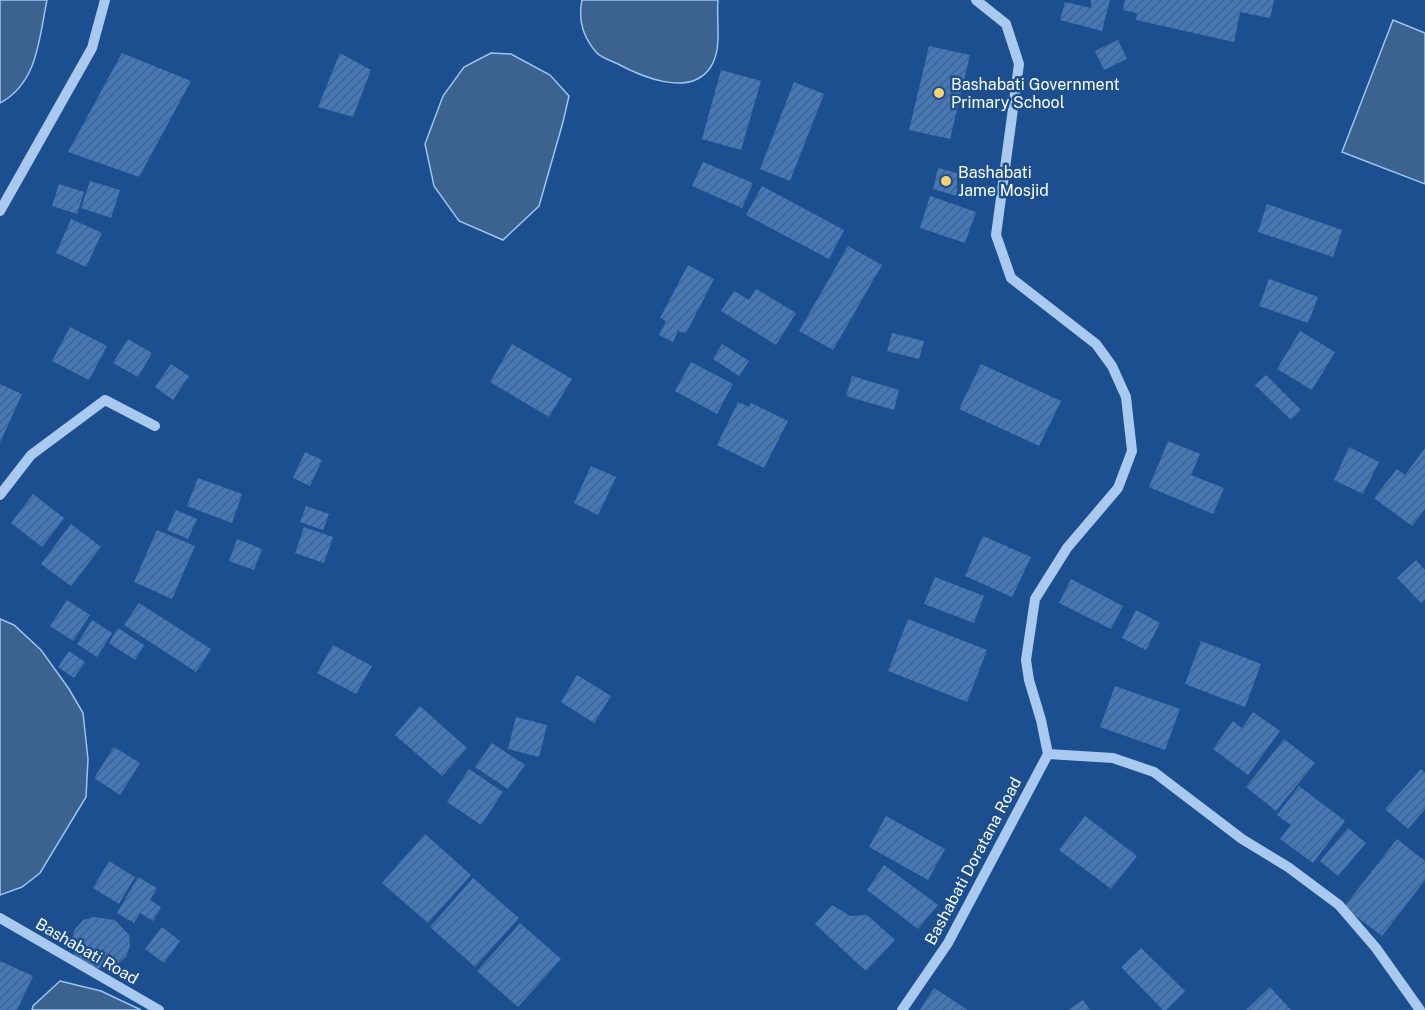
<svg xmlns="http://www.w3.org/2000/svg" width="1425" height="1010" viewBox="0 0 1425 1010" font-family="'Public Sans',sans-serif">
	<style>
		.water { fill: #3c6290; stroke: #9cc4f0; stroke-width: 1.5 }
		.building { fill: url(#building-hatch) }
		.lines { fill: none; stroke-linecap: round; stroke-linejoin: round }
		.minor { stroke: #a9c9ee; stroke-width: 10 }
		.poi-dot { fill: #ffd166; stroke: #1b4f8f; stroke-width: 2 }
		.labels { text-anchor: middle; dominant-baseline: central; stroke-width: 5; stroke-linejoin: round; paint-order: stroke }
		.poi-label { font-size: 16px; fill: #fff; stroke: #1b4f8f; text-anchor: start }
		.street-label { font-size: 16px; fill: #fff; stroke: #1b4f8f }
	</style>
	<defs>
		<pattern id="building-hatch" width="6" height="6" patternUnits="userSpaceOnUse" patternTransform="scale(1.5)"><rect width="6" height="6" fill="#4478b7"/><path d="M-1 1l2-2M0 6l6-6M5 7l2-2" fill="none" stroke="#486282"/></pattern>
	</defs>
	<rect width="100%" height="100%" fill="#1b4f8f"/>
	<g class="water">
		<path d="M0,0H47C39,38 38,83 0,103Z"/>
		<path d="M582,0H718C716,22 723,49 710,68C689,98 640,76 616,63C609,60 600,57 596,52C583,37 578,19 582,0Z"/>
		<path d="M1393,20L1425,33V184L1342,152Z"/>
		<path d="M491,53L511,54L550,75L569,96L563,122L539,206L503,240L459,221L434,186L425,144L443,96L464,67Z"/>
		<path d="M0,619L14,625L41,650L69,689L83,713L88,759L86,797L40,873L22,887L0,895Z"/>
		<path d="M60,981L101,991L141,1010H32L33,1006Z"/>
	</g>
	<g class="building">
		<path d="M1091,0H1110L1102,31L1060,20L1065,2L1091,8Z"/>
		<path d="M1125,0H1274L1270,18L1240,12L1234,42L1136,20L1137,13L1123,10Z"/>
		<path d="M1118,40L1127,59L1104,70L1095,51Z"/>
		<path d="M929,46L970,55L950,139L909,130Z"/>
		<path d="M122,53L191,81L139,177L68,152Z"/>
		<path d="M340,53L371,70L353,117L318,107Z"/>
		<path d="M721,70L761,81L741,150L702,139Z"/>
		<path d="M794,82L824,94L790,181L760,169Z"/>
		<path d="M703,162L753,183L742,208L692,186Z"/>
		<path d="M938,168L957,173V196L933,189Z"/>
		<path d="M90,181L120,190L111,218L81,208Z"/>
		<path d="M59,184L84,192L77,214L52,206Z"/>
		<path d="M762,186L844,230L829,259L746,215Z"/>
		<path d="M930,196L976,212L965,243L920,228Z"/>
		<path d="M1267,204L1342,230L1333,257L1258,232Z"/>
		<path d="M71,219L102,233L86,267L56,253Z"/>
		<path d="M848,246L882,265L833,350L799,331Z"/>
		<path d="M688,265L714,279L686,333L678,331L673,342L659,335L666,321L660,318Z"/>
		<path d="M1269,279L1318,297L1308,323L1259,306Z"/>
		<path d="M756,289L796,313L776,345L721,311L734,291L749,300Z"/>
		<path d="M70,327L107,346L89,380L52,361Z"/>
		<path d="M1300,331L1335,352L1312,390L1277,369Z"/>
		<path d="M892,333L924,341L919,359L887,351Z"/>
		<path d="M128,339L152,353L138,377L113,363Z"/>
		<path d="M512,344L572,379L549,417L490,382Z"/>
		<path d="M722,344L749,361L739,376L713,359Z"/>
		<path d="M691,362L733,384L717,414L675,391Z"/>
		<path d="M171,364L189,376L173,400L155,387Z"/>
		<path d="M981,364L1061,401L1039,446L959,409Z"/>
		<path d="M1266,375L1301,410L1291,420L1255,385Z"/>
		<path d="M852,376L899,390L894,410L846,396Z"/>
		<path d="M0,384L22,394L0,443Z"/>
		<path d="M738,402L749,407L751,403L788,421L764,468L717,445Z"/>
		<path d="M1168,441L1200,454L1191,475L1224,488L1213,514L1149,487Z"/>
		<path d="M1349,447L1379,462L1363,494L1334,480Z"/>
		<path d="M1425,448V509L1412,526L1374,498L1397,469L1405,475Z"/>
		<path d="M305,452L322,460L310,486L293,478Z"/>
		<path d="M591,466L616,477L598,515L574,503Z"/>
		<path d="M198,478L242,494L232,523L187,506Z"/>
		<path d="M33,494L64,518L42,547L11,523Z"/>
		<path d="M306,506L329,514L323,530L300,522Z"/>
		<path d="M176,510L197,519L188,539L167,530Z"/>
		<path d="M71,524L101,547L71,586L41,564Z"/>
		<path d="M304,527L333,537L324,563L295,553Z"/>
		<path d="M157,530L195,546L172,599L134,582Z"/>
		<path d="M983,536L1031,557L1012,597L965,576Z"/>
		<path d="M237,539L262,549L254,570L229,561Z"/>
		<path d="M1416,560L1425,570V599L1421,603L1397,578Z"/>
		<path d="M935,577L984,596L974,623L924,604Z"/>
		<path d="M1071,579L1123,606L1111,629L1059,603Z"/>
		<path d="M67,600L90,615L73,641L50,626Z"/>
		<path d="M139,603L211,649L196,672L124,625Z"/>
		<path d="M1136,610L1160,623L1146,650L1122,638Z"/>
		<path d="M908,619L987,650L967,702L888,671Z"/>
		<path d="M92,620L112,633L97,657L77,644Z"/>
		<path d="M118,628L144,645L135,660L109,643Z"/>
		<path d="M1201,641L1261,664L1245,707L1185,684Z"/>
		<path d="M333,645L372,666L356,694L317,673Z"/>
		<path d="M69,651L85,662L74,678L58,667Z"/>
		<path d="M577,675L611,696L594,723L561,702Z"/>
		<path d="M1115,686L1180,709L1165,750L1100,727Z"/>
		<path d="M420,706L467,748L442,776L395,735Z"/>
		<path d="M1253,712L1280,731L1248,775L1213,749L1233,721L1242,728Z"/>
		<path d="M516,717L547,725L539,757L508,749Z"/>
		<path d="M1284,739L1315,763L1276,811L1246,787Z"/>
		<path d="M492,743L525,765L508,789L475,767Z"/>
		<path d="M114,747L140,763L120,795L94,778Z"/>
		<path d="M469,769L503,792L481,825L447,802Z"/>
		<path d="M1421,769L1425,773V809L1408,829L1385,809Z"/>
		<path d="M1299,786L1345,821L1313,863L1280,839L1291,825L1277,815Z"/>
		<path d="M886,816L945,849L928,880L869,847Z"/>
		<path d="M1085,816L1137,856L1111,889L1059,850Z"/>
		<path d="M1348,828L1366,843L1338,876L1320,861Z"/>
		<path d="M425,834L471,875L428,923L382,883Z"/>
		<path d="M1397,839L1425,861V880L1382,936L1344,907Z"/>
		<path d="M109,861L135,877L119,904L93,888Z"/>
		<path d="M884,865L938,905L918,929L867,890Z"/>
		<path d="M138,877L157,888L150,900L161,907L153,921L140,913L134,923L117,913Z"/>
		<path d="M473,878L519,918L475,967L430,927Z"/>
		<path d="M832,905L850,916L867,915L895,940L866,971L815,924Z"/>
		<path d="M93,917L115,920L129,935L130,946L126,957L117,964L105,969L90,967L80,962L73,952L71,941L75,929L83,920Z"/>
		<path d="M520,923L561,959L518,1007L477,971Z"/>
		<path d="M162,927L180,941L164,963L145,949Z"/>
		<path d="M1141,948L1185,991L1166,1010H1163L1121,967Z"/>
		<path d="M0,961L33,976L17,1010H0Z"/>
		<path d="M1270,987L1291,1010H1246Z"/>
		<path d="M934,988L968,1010H920Z"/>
		<path d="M1083,1000L1090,1010H1068Z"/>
	</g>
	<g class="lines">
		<g class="minor">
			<path d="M976,0L1006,24L1019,64L996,235L1011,278L1096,344L1112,366L1126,397L1132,451L1118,488L1067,548L1035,599L1026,660L1029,680L1041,720L1048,754"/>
			<path d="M0,211L92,48L105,0"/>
			<path d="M0,495L31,455L105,400L155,426"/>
			<path d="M1048,754L1113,758L1154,772L1242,839L1288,867L1339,905L1376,948L1420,1010"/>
			<path d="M0,918L159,1010"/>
			<path d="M902,1010L948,943L1048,754"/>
		</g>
	</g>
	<g class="poi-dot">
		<circle cx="939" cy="93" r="6"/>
		<circle cx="946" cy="181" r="6"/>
	</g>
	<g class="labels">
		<g class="poi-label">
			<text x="951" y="84">Bashabati Government<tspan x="951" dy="18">Primary School</tspan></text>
			<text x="958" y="172">Bashabati<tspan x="958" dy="18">Jame Mosjid</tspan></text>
		</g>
		<g class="street-label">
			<text transform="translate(973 861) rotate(-62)">Bashabati Doratana Road</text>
			<text transform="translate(87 951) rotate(30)">Bashabati Road</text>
		</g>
	</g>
</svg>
